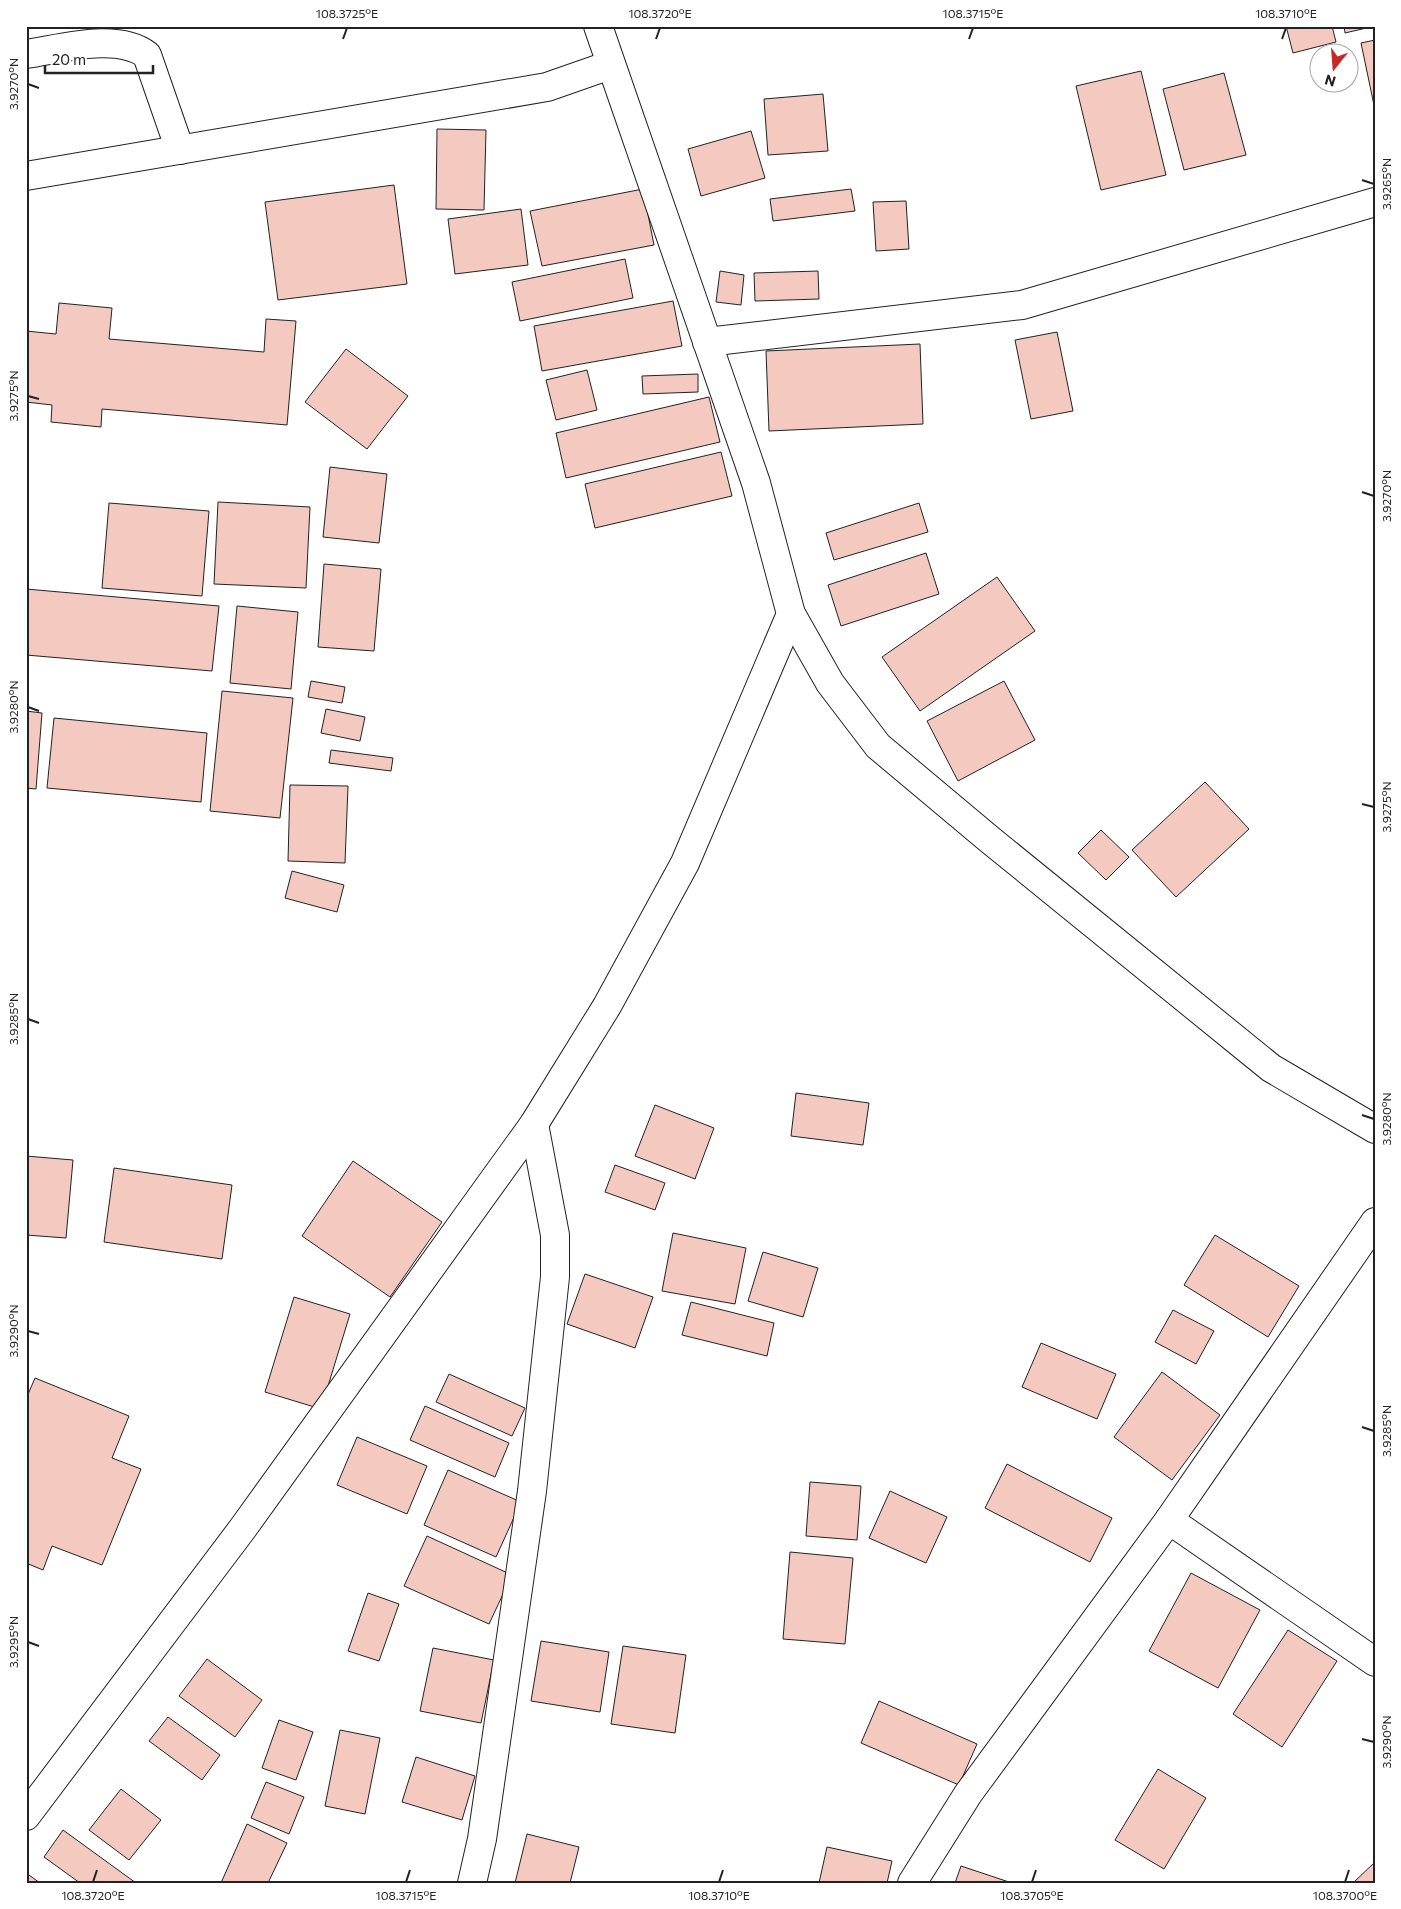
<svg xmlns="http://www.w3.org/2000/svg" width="1401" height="1909" viewBox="0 0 1401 1909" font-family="Commissioner,sans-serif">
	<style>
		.building { fill: #f3c9c0; stroke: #222 }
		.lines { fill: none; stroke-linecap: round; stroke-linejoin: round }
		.minor-casing { stroke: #222; stroke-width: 30 }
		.tertiary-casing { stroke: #222; stroke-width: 30 }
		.minor { stroke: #fff; stroke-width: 28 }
		.tertiary { stroke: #fff; stroke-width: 28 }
		.ticks { fill: none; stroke: #222; stroke-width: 2 }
		.neatline { fill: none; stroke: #222; stroke-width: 2 }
		.ticks-label { font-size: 12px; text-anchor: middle; fill: #222 }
	</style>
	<rect width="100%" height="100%" fill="#fff"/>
	<g class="building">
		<path d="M1286,26H1332L1336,42L1293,53Z"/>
		<path d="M1344,26H1375L1345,33Z"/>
		<path d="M1375,40V110L1361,43Z"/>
		<path d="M1141,71L1166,175L1101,190L1076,86Z"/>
		<path d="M1224,73L1246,155L1184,170L1163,89Z"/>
		<path d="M823,94L828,151L768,155L764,99Z"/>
		<path d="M437,129L486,130L484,210L436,209Z"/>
		<path d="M751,131L765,178L701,196L688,149Z"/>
		<path d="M394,185L407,284L278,300L265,202Z"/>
		<path d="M643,189L654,245L542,266L530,211Z"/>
		<path d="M851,189L855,211L773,221L770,199Z"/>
		<path d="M906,201L909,249L876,251L873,202Z"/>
		<path d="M521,209L528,265L455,274L448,219Z"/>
		<path d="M625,259L633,298L520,321L512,282Z"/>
		<path d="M720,271L744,275L741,305L716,302Z"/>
		<path d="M818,271L819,299L755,301L754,273Z"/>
		<path d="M673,301L682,346L542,371L534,326Z"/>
		<path d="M59,303L112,308L109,339L264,352L266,319L296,321L287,425L102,409L101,427L51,422L52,405L26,402V331L56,334Z"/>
		<path d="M1057,332L1073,411L1031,419L1015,340Z"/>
		<path d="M920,344L923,424L769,431L766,351Z"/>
		<path d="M346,349L408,396L367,449L305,402Z"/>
		<path d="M587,370L597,410L556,420L546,380Z"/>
		<path d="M698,374V392L643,394L642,376Z"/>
		<path d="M709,397L720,442L566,478L556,433Z"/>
		<path d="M721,452L732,496L595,528L585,484Z"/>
		<path d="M330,467L387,474L379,543L323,537Z"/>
		<path d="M218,502L310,507L306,588L214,584Z"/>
		<path d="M109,503L209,511L202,596L102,588Z"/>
		<path d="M919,503L928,532L834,560L826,533Z"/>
		<path d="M926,553L939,594L841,626L828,585Z"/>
		<path d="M324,564L381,569L374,651L318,647Z"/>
		<path d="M997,577L1035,631L920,711L882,657Z"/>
		<path d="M26,589L219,606L212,671L26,655Z"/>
		<path d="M237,606L298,612L291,689L230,683Z"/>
		<path d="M311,681L345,687L342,703L308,697Z"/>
		<path d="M1004,681L1035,740L958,781L927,721Z"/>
		<path d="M222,691L293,698L280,818L210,811Z"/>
		<path d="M326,709L365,717L360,741L321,733Z"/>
		<path d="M26,711L42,713L36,789L26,788Z"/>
		<path d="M54,718L207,733L201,802L47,788Z"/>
		<path d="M331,750L393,758L391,771L329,763Z"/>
		<path d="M1205,782L1249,829L1176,897L1132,850Z"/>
		<path d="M290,785L348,786L345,863L288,861Z"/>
		<path d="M1101,830L1129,857L1106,880L1078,853Z"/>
		<path d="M292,871L344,885L337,912L285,898Z"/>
		<path d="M796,1093L869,1103L863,1145L791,1136Z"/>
		<path d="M655,1105L714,1128L695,1179L635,1156Z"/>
		<path d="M26,1156L73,1160L66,1238L26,1235Z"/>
		<path d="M353,1161L442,1222L390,1297L302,1236Z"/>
		<path d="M615,1165L665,1183L655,1210L605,1192Z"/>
		<path d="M114,1168L232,1185L222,1259L104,1242Z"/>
		<path d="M673,1233L746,1248L735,1304L662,1291Z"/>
		<path d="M1215,1235L1299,1286L1268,1337L1184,1285Z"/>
		<path d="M763,1252L818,1268L803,1317L748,1301Z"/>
		<path d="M585,1274L653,1297L635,1348L567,1324Z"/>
		<path d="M294,1297L350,1314L321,1409L265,1392Z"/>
		<path d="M691,1302L774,1323L767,1356L682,1335Z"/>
		<path d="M1173,1310L1214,1331L1196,1364L1155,1342Z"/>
		<path d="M1041,1343L1116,1374L1097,1419L1022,1387Z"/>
		<path d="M1162,1372L1220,1415L1172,1480L1114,1437Z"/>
		<path d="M449,1374L525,1408L512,1436L436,1402Z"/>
		<path d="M35,1378L129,1416L112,1458L141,1469L102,1565L52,1546L43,1570L26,1563V1399Z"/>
		<path d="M425,1406L509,1443L495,1477L410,1440Z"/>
		<path d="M357,1437L427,1466L407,1514L337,1485Z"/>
		<path d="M1007,1464L1112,1518L1090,1562L985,1508Z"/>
		<path d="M448,1470L521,1502L496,1557L424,1525Z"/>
		<path d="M810,1482L861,1486L857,1540L806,1536Z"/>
		<path d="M890,1491L947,1517L926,1563L869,1538Z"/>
		<path d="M427,1536L512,1575L489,1624L404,1586Z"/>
		<path d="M790,1552L853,1558L845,1644L783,1639Z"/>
		<path d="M1191,1573L1260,1610L1218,1688L1149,1651Z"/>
		<path d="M368,1593L399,1604L379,1661L348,1651Z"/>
		<path d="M1288,1630L1337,1661L1282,1747L1233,1714Z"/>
		<path d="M541,1641L609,1652L600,1712L531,1701Z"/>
		<path d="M623,1646L686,1655L675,1733L611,1724Z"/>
		<path d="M433,1648L494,1660L481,1723L420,1711Z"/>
		<path d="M207,1659L262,1700L235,1737L179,1696Z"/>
		<path d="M879,1701L977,1744L959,1785L861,1743Z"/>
		<path d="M168,1717L220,1755L202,1780L149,1741Z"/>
		<path d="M279,1720L313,1732L296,1780L262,1768Z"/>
		<path d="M340,1730L380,1738L365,1814L325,1806Z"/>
		<path d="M416,1757L475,1776L462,1820L402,1802Z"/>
		<path d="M1158,1769L1206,1798L1164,1869L1115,1840Z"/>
		<path d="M266,1782L304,1797L289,1834L251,1818Z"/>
		<path d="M121,1789L161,1820L129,1860L89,1830Z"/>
		<path d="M247,1824L287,1843L268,1883H221Z"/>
		<path d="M63,1830L136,1883H80L44,1857Z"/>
		<path d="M527,1834L579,1847L570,1883H515Z"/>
		<path d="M827,1847L892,1861L887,1883H819Z"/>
		<path d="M1375,1862V1883H1353Z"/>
		<path d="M961,1866L1012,1883H955Z"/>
		<path d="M29,1875L40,1883H26Z"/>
	</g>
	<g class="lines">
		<g class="minor-casing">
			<g id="minor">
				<path d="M26,54C61,49 117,32 147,55L180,150"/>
				<path d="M26,176L547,87L610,65"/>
				<path d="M707,342L1022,305L1375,202"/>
				<path d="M1169,1520L1375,1662"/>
				<path d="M26,1816L243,1528L534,1124L607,1006L685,863L791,614"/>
				<path d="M472,1883L482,1839L532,1491L555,1277V1235L534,1124"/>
				<path d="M912,1883L968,1794L1169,1520L1375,1222"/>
			</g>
		</g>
		<g class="tertiary-casing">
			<path id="tertiary" d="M598,26L756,483L791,614L830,683L878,746L989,839L1271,1068L1375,1129"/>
		</g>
		<use href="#minor" class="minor"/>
		<use href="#tertiary" class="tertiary"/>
	</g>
	<path class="ticks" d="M343,39L347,28M656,39L660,28M969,39L973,28M1282,39L1286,28M28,84L39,88M1362,180L1374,184M28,396L39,399M1362,492L1374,496M28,707L39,711M1362,804L1374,807M28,1019L39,1023M1362,1115L1374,1119M28,1331L39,1334M1362,1427L1374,1431M28,1642L39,1646M1362,1739L1374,1742M93,1882L97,1870M406,1882L410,1870M719,1882L723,1870M1032,1882L1036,1870M1345,1882L1349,1870"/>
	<rect width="1401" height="1909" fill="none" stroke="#ffffff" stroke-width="55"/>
	<g transform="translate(1334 68) rotate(197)"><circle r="24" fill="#ffffff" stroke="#a7a7a7"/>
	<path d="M0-4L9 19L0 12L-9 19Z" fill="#c62828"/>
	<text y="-8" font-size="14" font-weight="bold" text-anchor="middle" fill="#222222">N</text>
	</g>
	<path d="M45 65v8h108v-8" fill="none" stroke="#222222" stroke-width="2.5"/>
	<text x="52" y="65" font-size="15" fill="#222222" stroke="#ffffff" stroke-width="4" paint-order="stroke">20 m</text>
	<rect x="28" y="28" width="1346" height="1854" class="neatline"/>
	<g class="ticks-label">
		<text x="347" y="18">108.3725°E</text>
		<text x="660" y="18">108.3720°E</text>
		<text x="973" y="18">108.3715°E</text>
		<text x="1286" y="18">108.3710°E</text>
		<text transform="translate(14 84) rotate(-90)" y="4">3.9270°N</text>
		<text transform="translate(1387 184) rotate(-90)" y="4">3.9265°N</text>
		<text transform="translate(14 396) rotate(-90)" y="4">3.9275°N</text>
		<text transform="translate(1387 496) rotate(-90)" y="4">3.9270°N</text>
		<text transform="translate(14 707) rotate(-90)" y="4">3.9280°N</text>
		<text transform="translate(1387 807) rotate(-90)" y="4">3.9275°N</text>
		<text transform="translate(14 1019) rotate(-90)" y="4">3.9285°N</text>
		<text transform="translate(1387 1119) rotate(-90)" y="4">3.9280°N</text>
		<text transform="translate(14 1331) rotate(-90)" y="4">3.9290°N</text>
		<text transform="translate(1387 1431) rotate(-90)" y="4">3.9285°N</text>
		<text transform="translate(14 1642) rotate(-90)" y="4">3.9295°N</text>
		<text transform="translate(1387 1742) rotate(-90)" y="4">3.9290°N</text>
		<text x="93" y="1900">108.3720°E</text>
		<text x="406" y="1900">108.3715°E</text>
		<text x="719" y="1900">108.3710°E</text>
		<text x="1032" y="1900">108.3705°E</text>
		<text x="1345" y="1900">108.3700°E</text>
	</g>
</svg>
